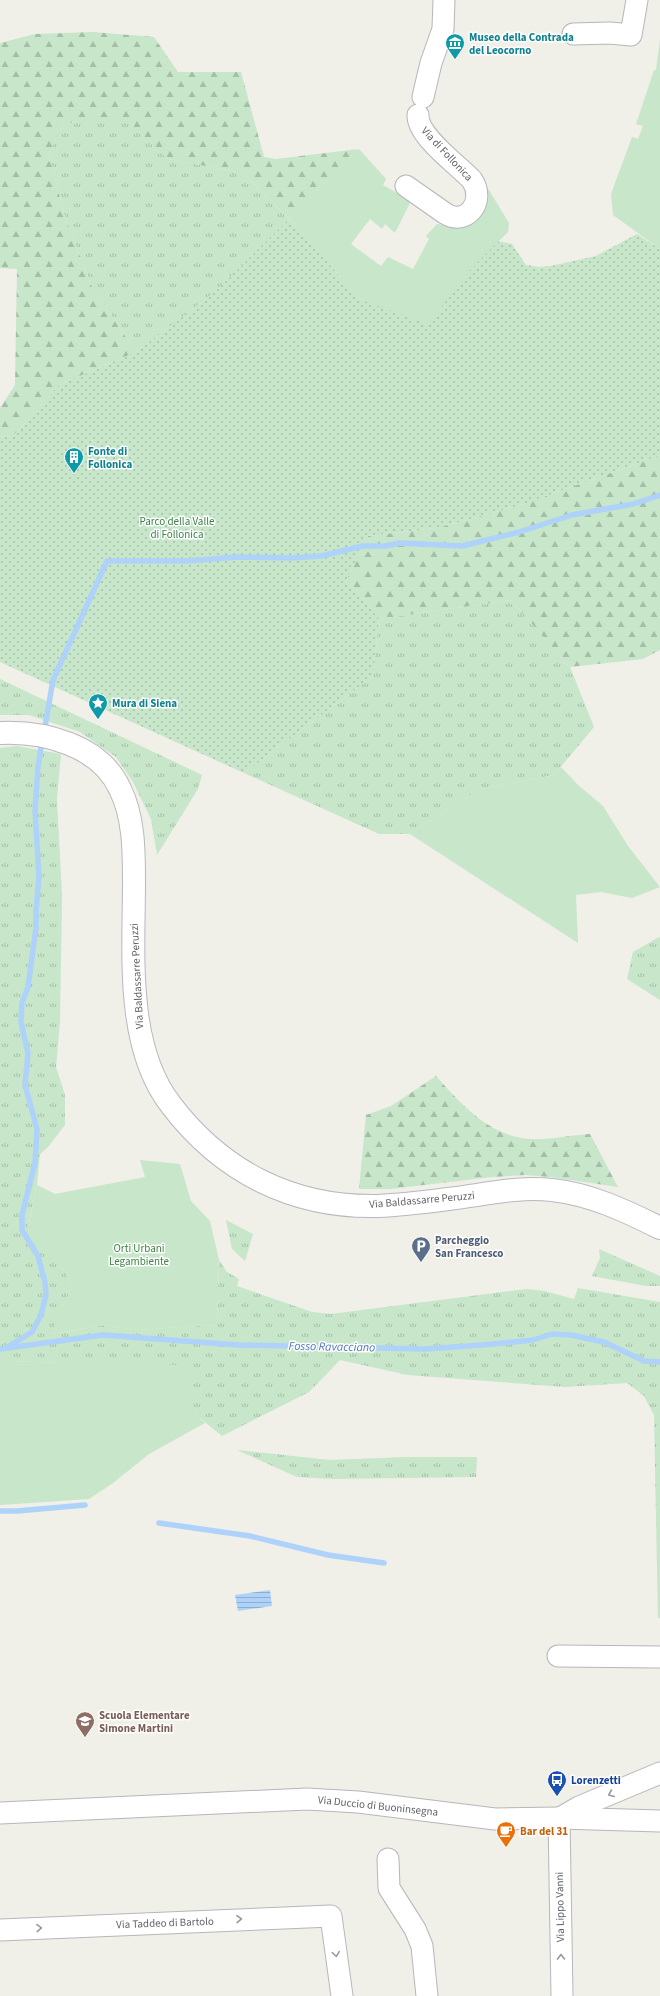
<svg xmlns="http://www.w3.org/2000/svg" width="660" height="1996" viewBox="0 0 660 1996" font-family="'Source Sans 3',sans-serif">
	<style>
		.grass { fill: url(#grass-tufts) }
		.forest { fill: url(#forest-firs) }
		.park { fill: url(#park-dots) }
		.garden { fill: #c7e6ca }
		.water { fill: url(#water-rules) }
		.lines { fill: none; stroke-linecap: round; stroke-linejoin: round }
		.stream { stroke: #afd2fa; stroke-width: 5.5 }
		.street-casing { stroke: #b5b7bb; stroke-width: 23 }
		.secondary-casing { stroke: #b6b9be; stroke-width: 24 }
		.street { stroke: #fff; stroke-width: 21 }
		.secondary { stroke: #fff; stroke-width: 22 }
		.oneway { stroke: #97999c }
		.labels { text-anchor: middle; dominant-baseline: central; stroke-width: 3; stroke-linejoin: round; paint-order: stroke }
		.culture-label { font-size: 11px; font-weight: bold; fill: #0d838f; stroke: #fff; text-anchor: start }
		.street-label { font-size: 11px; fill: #5f6267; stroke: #fff }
		.park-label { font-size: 11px; fill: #3b8344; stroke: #fff }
		.service-label { font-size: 11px; font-weight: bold; fill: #4e5e75; stroke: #fff; text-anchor: start }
		.education-label { font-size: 11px; font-weight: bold; fill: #785e54; stroke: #fff; text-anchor: start }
		.transit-label { font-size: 11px; font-weight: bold; fill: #164399; stroke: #fff; text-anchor: start }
		.food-label { font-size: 11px; font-weight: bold; fill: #c56008; stroke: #fff; text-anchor: start }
		.water-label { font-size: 12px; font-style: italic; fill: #4e77b5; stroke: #fff }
	</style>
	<defs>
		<pattern id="grass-tufts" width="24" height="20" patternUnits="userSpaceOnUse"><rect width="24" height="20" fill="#c7e6ca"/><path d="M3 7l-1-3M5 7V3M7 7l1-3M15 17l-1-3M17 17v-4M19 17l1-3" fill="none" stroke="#a5bea8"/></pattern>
		<pattern id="forest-firs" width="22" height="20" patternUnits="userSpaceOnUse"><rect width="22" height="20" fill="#c7e6ca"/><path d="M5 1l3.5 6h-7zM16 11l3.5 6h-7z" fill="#a5bea8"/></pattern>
		<pattern id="park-dots" width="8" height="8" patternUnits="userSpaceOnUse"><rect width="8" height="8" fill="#c7e6ca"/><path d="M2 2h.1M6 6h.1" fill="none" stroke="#a5bea8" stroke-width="1.8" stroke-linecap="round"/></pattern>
		<pattern id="water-rules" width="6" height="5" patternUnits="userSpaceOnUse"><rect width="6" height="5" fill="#afd2fa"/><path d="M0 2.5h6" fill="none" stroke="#92aece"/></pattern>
	</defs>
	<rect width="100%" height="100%" fill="#f0efe8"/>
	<g class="grass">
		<path d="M124,119L168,159L243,173L289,219L215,292L136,352L92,287L63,211L49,152L64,123Z"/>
		<path d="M511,600L570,667L594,727L554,775L480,789L410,834H379L244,773L373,676L379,619Z"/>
		<path d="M0,679L202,775L198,789L157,855L151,819L133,782L116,757L80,732L29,715H0Z"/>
		<path d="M17,746L61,754L57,799L62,895L60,1022L56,1067L65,1095V1125L48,1147L40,1154L37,1185L28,1227L63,1268L72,1286L52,1334L105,1325L133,1330L217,1325L219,1260L227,1272L239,1279L237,1286L312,1312L331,1314L526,1289L544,1291L574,1299L578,1288L660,1302V1618H658L654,1415L644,1396L627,1383L565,1387L408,1375L340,1360L309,1392L222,1436L195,1414L64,1363L9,1361L0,1364V748Z"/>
		<path d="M659,937L660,938V1000L627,979L633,952Z"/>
		<path d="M226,1220L253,1234L245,1261L232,1249Z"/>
		<path d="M599,1249L660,1276V1286H646L592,1276L600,1258Z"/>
		<path d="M237,1450L330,1460L406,1457H477L476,1477L333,1479L297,1477Z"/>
	</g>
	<g class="forest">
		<path d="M93,32L154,37L178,72H241L264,157L276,159L359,149L289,219L243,173L168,159L124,120L64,123L49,152L63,211L92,287L136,352L59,385L13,436L0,437V408L15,385L17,269L0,268V43L35,34Z"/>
		<path d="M660,455V650L643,659L570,667L511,600L379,619L347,579L368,536L437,528L521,505Z"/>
		<path d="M436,1076C461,1104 490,1137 531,1139C550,1140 571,1135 590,1134L618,1187L551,1177L525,1175L492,1177L390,1189H359L366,1115L391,1106Z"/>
	</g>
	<path class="park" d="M289,219L361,300L471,269L497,241L512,244L526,265L539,267L551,266L596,256L637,234L660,249V455L521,505L437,528L368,536L347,579L379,619L373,676L244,773L0,662V437L13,436L59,385L136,352L215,292Z"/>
	<g class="garden">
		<path d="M660,39V249L613,215L611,194L632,137L638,139L643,126L636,124L654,70H656Z"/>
		<path d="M359,149L386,179L383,185L411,201L395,233L385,224L382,229L370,219L351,244L381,266L388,257L413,269L429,239L426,236L437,224L448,226L459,225L484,182L509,223L508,232L471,269L428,324L361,300L289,219Z"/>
		<path d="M561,767L578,785L603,806L628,846L660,887L632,898L601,892L576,895L578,943L410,834L480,789L554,775Z"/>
		<path d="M140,1160L180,1164L191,1201L210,1221L219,1260L217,1325L133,1330L105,1325L51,1334L72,1286L63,1268L28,1228L37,1185L55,1194L145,1177Z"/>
		<path d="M9,1361L64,1363L144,1361L188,1367L195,1414L205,1423L149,1454L113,1483L89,1499L0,1505V1364Z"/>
	</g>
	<path class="water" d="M270,1590L272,1606L238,1611L235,1595Z"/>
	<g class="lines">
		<g class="stream">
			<path d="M44,733L53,680L107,561H187L237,557L291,558L321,556L363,546H385L400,543L462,546L519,532L572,515L633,504L660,495"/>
			<path d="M6,1348L32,1332L41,1315L46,1295L45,1282L38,1256L22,1230V1215L35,1163L37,1129L25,1085L28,1053L21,1022L22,1003L28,987L36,928V910L39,878L35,810L38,767L42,741"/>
			<path d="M0,1349L103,1335L239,1345L425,1349L482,1345L533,1340L552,1334L571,1335L604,1342L644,1361L660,1362"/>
			<path d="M0,1511H17L85,1505"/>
			<path d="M159,1523L250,1536L328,1555L384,1563"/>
		</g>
		<g class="street-casing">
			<g id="street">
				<path d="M573,34L610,33L631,35L637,0"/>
				<path d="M423,97L431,63L443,29L444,0"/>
				<path d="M406,186L446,214C467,226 486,201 472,180C458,165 417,136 418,115"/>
				<path d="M558,1656L660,1657"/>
				<path d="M0,1813L307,1799L358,1802L495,1819L559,1818L660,1821"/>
				<path d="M559,1818L562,1996"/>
				<path d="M560,1818L579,1807L660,1773"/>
				<path d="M388,1859L389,1888L415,1929L422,1946L427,1996"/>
				<path d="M0,1930L331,1916L342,1996"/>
			</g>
		</g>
		<g class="secondary-casing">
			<path id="secondary" d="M0,733C44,731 100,745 120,789C134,817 134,851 134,882C134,952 125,1046 171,1105C222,1172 293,1208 378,1206C401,1205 425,1202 448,1199C482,1195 518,1186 552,1190C590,1194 626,1211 660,1228"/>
		</g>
		<use href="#street" class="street"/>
		<use href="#secondary" class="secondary"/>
	</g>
	<defs><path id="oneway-chevron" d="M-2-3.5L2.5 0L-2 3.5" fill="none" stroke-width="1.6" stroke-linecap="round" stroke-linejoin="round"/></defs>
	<g class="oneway">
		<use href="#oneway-chevron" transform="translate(611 1794) rotate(157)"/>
		<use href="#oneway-chevron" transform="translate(239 1919) rotate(-2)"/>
		<use href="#oneway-chevron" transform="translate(39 1928) rotate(-2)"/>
		<use href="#oneway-chevron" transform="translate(336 1954) rotate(82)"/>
		<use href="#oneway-chevron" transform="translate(561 1957) rotate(-91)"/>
	</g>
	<defs>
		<g id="museum-pin" transform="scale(1)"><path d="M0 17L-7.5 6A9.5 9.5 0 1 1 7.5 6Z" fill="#0f9aa8" stroke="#fff"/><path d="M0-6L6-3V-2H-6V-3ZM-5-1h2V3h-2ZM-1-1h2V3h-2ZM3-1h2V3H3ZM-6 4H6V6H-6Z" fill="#fff"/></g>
		<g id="building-pin" transform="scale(1)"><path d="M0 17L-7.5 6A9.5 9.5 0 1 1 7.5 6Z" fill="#0f9aa8" stroke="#fff"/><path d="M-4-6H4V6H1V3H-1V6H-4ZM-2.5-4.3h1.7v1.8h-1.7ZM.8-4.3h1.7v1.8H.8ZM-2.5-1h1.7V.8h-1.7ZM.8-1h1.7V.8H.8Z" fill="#fff"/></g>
		<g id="sight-pin" transform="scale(1)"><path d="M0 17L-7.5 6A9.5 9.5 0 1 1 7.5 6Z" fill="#0f9aa8" stroke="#fff"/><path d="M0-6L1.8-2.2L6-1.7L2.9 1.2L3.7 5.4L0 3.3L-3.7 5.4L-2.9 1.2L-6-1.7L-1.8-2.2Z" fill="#fff"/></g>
		<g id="parking-pin" transform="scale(1)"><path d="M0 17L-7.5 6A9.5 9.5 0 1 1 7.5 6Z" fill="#5c6f8a" stroke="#fff"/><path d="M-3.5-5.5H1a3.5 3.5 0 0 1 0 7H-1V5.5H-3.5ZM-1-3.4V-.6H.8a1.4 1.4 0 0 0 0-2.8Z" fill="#fff"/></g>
		<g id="school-pin" transform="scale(1)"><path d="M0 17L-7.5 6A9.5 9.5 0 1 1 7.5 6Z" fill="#8d6e63" stroke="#fff"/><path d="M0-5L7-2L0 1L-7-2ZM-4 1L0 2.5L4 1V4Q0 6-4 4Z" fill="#fff"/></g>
		<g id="bus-pin" transform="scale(1)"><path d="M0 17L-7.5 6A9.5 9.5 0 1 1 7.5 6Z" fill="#1a4fb4" stroke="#fff"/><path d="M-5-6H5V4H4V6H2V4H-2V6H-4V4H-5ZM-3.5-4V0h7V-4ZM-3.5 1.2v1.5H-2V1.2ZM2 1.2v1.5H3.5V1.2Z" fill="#fff"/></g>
		<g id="cafe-pin" transform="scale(1)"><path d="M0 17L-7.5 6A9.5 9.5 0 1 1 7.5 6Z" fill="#e8710a" stroke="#fff"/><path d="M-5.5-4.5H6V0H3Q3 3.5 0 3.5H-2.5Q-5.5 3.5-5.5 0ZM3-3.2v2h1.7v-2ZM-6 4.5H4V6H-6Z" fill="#fff"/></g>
	</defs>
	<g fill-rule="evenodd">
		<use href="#museum-pin" x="455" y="43"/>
		<use href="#building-pin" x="74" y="457"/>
		<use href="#sight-pin" x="98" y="703"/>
		<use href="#parking-pin" x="421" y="1246"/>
		<use href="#school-pin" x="85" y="1721"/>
		<use href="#bus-pin" x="557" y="1780"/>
		<use href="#cafe-pin" x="506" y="1831"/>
	</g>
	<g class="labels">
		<g class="culture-label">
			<text x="469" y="37">Museo della Contrada<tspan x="469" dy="13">del Leocorno</tspan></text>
			<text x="88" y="451">Fonte di<tspan x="88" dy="13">Follonica</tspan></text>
			<text x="112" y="703">Mura di Siena</text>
		</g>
		<g class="street-label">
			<text transform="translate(447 154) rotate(47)">Via di Follonica</text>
			<text transform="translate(137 976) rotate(-93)">Via Baldassarre Peruzzi</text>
			<text transform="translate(422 1200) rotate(-5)">Via Baldassarre Peruzzi</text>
			<text transform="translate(378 1806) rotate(6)">Via Duccio di Buoninsegna</text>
			<text transform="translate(560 1907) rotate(-91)">Via Lippo Vanni</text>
			<text transform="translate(165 1923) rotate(-2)">Via Taddeo di Bartolo</text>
		</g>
		<g class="park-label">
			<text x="177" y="521">Parco della Valle<tspan x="177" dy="13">di Follonica</tspan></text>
			<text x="139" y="1248">Orti Urbani<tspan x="139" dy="13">Legambiente</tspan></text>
		</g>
		<g class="service-label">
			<text x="435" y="1240">Parcheggio<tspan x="435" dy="13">San Francesco</tspan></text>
		</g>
		<g class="education-label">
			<text x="99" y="1715">Scuola Elementare<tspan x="99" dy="13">Simone Martini</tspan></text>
		</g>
		<g class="transit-label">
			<text x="571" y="1780">Lorenzetti</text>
		</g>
		<g class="food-label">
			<text x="520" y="1831">Bar del 31</text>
		</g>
		<g class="water-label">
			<text transform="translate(332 1347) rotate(1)">Fosso Ravacciano</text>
		</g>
	</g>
</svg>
